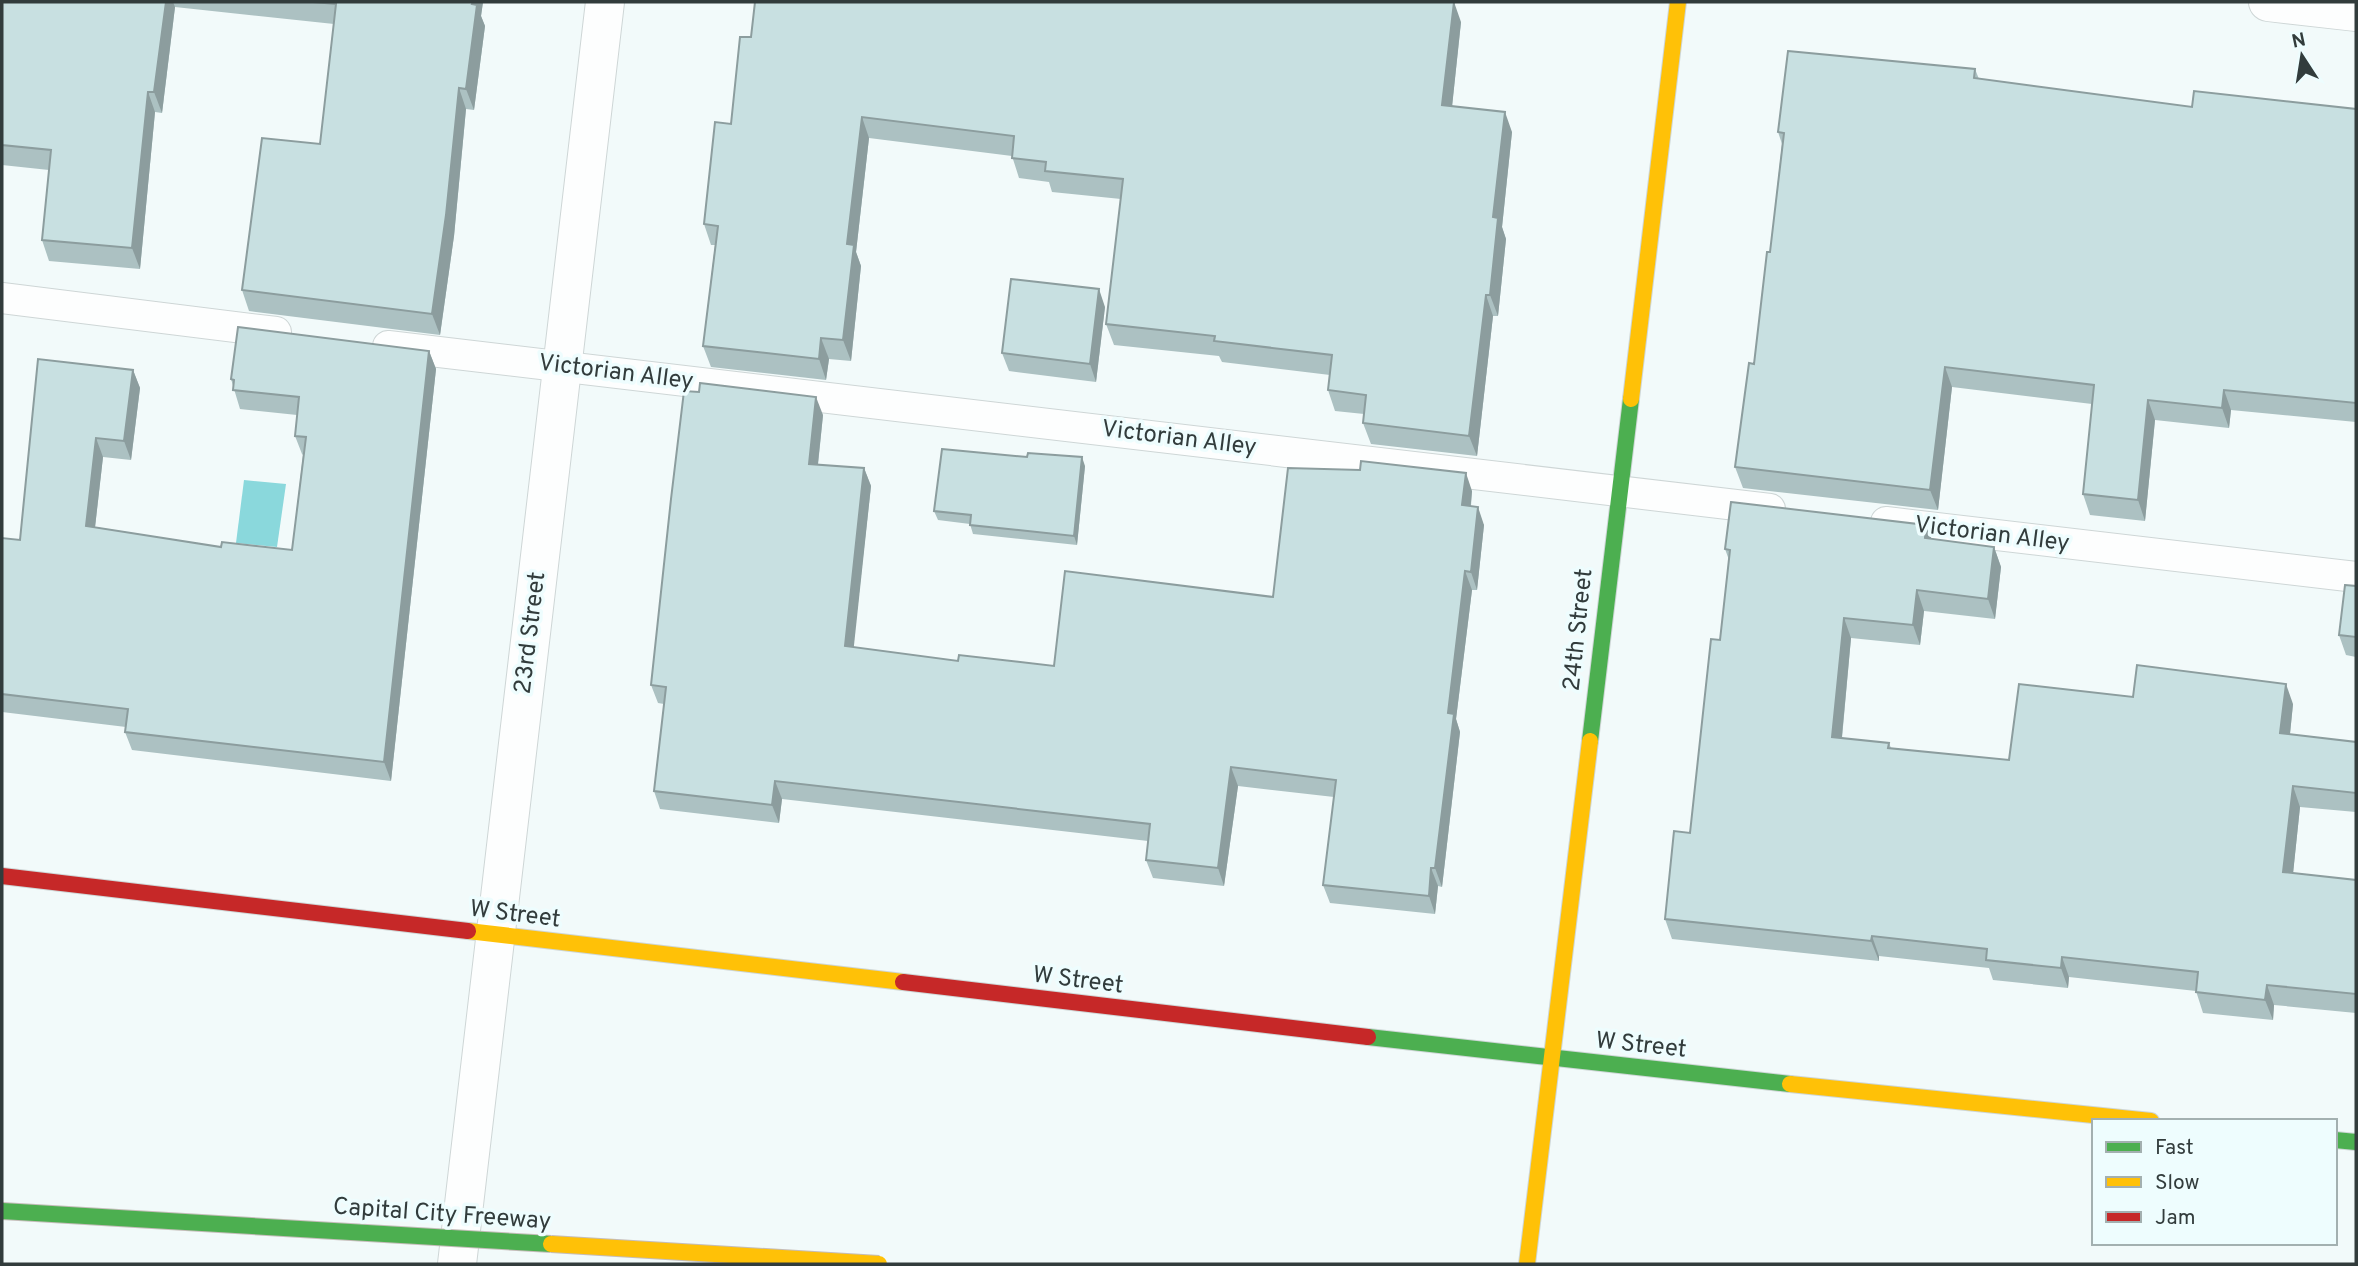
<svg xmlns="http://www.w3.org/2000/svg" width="2358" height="1266" viewBox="0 0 2358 1266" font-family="Overpass,sans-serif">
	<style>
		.water { fill: #8ad8dc }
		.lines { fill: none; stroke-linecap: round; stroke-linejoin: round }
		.lane-casing { stroke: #ced6d6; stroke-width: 32 }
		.street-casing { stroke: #ced6d6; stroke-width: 40 }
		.fast-casing { stroke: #ced6d6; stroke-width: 18 }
		.slow-casing { stroke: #ced6d6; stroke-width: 18 }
		.jam-casing { stroke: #ced6d6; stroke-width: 18 }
		.lane { stroke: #fdfefe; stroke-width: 30 }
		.street { stroke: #fdfefe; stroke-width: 38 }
		.fast { stroke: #4caf50; stroke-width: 16 }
		.slow { stroke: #ffc107; stroke-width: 16 }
		.jam { stroke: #c62828; stroke-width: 16 }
		.fast-bridge-casing { stroke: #c5bdba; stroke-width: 18; stroke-linecap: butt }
		.slow-bridge-casing { stroke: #c5bdba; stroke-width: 18; stroke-linecap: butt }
		.fast-bridge { stroke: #4caf50; stroke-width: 16 }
		.slow-bridge { stroke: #ffc107; stroke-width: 16 }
		.wall { fill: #acc1c2 }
		.shaded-wall { fill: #8c9d9e }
		.building { fill: #c8e0e1; stroke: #8c9d9e; stroke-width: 2 }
		.labels { text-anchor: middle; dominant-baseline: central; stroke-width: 7; stroke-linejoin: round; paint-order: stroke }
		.street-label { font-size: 24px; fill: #323c3c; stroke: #eefdfe }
	</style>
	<rect width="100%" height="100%" fill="#f2fafa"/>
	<path class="water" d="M244,480L286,484L277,547L236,543Z"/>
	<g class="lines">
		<g class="lane-casing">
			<g id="lane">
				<path d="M2,298L276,332"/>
				<path d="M388,346L1770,509"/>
				<path d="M1886,522L2356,577"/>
			</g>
		</g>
		<g class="street-casing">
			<g id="street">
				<path d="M2268,2L2356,12"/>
				<path d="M457,1264L605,2"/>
			</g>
		</g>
		<g class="fast-casing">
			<g id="fast">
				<path d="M1590,741L1631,399"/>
				<path d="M1368,1037L1790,1084"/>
				<path d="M2335,1140L2356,1142"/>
			</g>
		</g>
		<g class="slow-casing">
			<g id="slow">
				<path d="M1631,399L1678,2"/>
				<path d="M468,931L903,982"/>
				<path d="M1790,1084L2151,1121"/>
				<path d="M1527,1264L1590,741"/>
			</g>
		</g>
		<g class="jam-casing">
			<g id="jam">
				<path d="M2,876L468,931"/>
				<path d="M903,982L1368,1037"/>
			</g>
		</g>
		<use href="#lane" class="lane"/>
		<use href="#street" class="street"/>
		<use href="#fast" class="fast"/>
		<use href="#slow" class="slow"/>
		<use href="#jam" class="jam"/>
		<g class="fast-bridge-casing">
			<path id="fast-bridge" d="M2,1211L551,1244"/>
		</g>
		<g class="slow-bridge-casing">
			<path id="slow-bridge" d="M551,1244L879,1264"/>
		</g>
		<use href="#fast-bridge" class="fast-bridge"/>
		<use href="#slow-bridge" class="slow-bridge"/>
	</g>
	<g class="wall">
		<path d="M2,2H483L481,16L485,26L474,110L466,109L454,236L440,335L249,311L242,290L320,144L334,24L175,7L162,113L155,112L140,269L49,261L42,240L49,170L2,165Z"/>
		<path d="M1461,22L1452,106L1512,132L1502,227L1506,239L1498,316H1493L1477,456L1371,444L1363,423L1364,414L1335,411L1328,390L1330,375L1222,362L1219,356L1114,345L1106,324L1121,199L1052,192L1049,182L1019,178L1012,156L869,138L856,252L861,266L851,361L829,359L826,380L711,367L703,346L715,245H711L704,224L731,124L751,37Z"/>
		<path d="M1975,69L1979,79L2192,107L2356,109V422L2231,410L2229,428L2155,420L2145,521L2090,515L2083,494L2092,404L1952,387L1938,510L1743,488L1735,467L1754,364L1770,252L1782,144L1778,132Z"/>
		<path d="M1105,307L1096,382L1009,371L1002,353Z"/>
		<path d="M429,351L436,369L391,781L132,750L125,732L126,727L2,712V538L20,540L133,370L140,388L131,460L103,457L95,527L221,547L292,550L303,455L302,454L295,436L297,415L240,409L231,379Z"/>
		<path d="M823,415L818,465L864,468L871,486L853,647L958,661L1054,666L1273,597L1472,491L1471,506L1484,525L1477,590H1472L1456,719L1460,732L1442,887L1438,886L1435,914L1330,903L1323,885L1334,797L1238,786L1224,886L1153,878L1146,860L1148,841L782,799L779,823L660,809L654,791L664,704L658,703L651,685Z"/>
		<path d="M1085,466L1077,545L973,534L970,524L938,520L934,511Z"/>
		<path d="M1931,539L1994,547L2001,567L1995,619L1924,611L1920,645L1851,638L1842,738L1889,743L1891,748L2009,760L2133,697L2293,704L2290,734L2356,742V812L2300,807L2293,873L2356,880V1013L2274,1005L2273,1020L2203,1013L2196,991L2069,977L2068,988L1993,980L1989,968L1879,956V961L1672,939L1665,919L1690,833L1720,640L1729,560L1725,549Z"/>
		<path d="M2356,586V657L2346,655L2339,635Z"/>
	</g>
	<g class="shaded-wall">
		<path d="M166,2H173L175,7L162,113L154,92Z"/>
		<path d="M473,2H483L481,16L485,26L474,110L466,89Z"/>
		<path d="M1454,2L1461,22L1450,126L1442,105Z"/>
		<path d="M459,88L466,109L454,236L440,335L432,314Z"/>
		<path d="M148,92L155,112L140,269L132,248Z"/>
		<path d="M1505,112L1512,132L1502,227L1506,239L1498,316L1490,295L1493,217Z"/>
		<path d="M862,117L869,138L856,252L861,266L851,361L843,340L847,244Z"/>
		<path d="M1099,289L1105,307L1096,382L1090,364Z"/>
		<path d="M1486,295L1493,316L1477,456L1469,436Z"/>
		<path d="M821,338L829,359L826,380L819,359Z"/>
		<path d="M429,351L436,369L391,781L384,762Z"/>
		<path d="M1945,367L1952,387L1938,510L1930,490Z"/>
		<path d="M133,370L140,388L131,460L124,441Z"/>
		<path d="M2224,390L2231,410L2229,428L2222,408Z"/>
		<path d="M816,397L823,415L816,482L809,464Z"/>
		<path d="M2148,400L2155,420L2145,521L2138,500Z"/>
		<path d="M96,438L103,457L93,545L86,526Z"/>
		<path d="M1082,457L1085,466L1077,545L1074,536Z"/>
		<path d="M864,468L871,486L852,664L845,646Z"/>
		<path d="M1466,473L1472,491L1469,523L1462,505Z"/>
		<path d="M1478,507L1484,525L1477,590L1471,572Z"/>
		<path d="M1926,525L1934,545L1925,538Z"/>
		<path d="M1994,547L2001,567L1995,619L1988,599Z"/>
		<path d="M1465,571L1472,590L1456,719L1460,732L1442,887L1435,868L1448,713Z"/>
		<path d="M1917,590L1924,611L1920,645L1913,625Z"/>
		<path d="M1844,618L1851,638L1840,757L1832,737Z"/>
		<path d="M2286,684L2293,704L2288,753L2280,733Z"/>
		<path d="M1231,767L1238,786L1224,886L1218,868Z"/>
		<path d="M775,781L782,799L779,823L772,805Z"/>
		<path d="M2293,786L2300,807L2291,893L2283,872Z"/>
		<path d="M1431,868L1438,886L1435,914L1429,896Z"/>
		<path d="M1872,936L1879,956V961L1871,941Z"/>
		<path d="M2062,957L2069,977L2068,988L2061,968Z"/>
		<path d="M2267,985L2274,1005L2273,1020L2265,1000Z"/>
	</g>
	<g class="building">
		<path d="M2,2H166L154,92H148L132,248L42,240L51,150L2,145Z"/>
		<path d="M313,2H473L472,4L477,5L466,89L459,88L446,215L432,314L242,290L262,138L320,144L336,4Z"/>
		<path d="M755,2H1454L1442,105L1505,112L1493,217L1498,218L1490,295H1486L1469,436L1363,423L1366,395L1328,390L1332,355L1214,341L1215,336L1106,324L1123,179L1045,171L1046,162L1012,158L1014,136L862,117L847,244L854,245L843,340L821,338L819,359L703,346L718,226L704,224L715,122L731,124L740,37H751Z"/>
		<path d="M1788,51L1975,69L1974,78L2192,107L2194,91L2356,109V403L2224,390L2222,408L2148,400L2138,500L2083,494L2094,385L1945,367L1930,490L1735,467L1749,363L1754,364L1767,252H1770L1784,133L1778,132Z"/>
		<path d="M1011,279L1099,289L1090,364L1002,353Z"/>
		<path d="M238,327L429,351L384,762L125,732L128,709L2,694V538L20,540L38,359L133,370L124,441L96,438L86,526L221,547L222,542L292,550L306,437L295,436L299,397L233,390L234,380L231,379Z"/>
		<path d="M700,383L816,397L809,464L864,468L845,646L958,661L959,655L1054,666L1065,571L1273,597L1288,468L1360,470L1361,461L1466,473L1462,505L1478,507L1471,572L1465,571L1448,713L1454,714L1435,868H1431L1429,896L1323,885L1336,780L1231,767L1218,868L1146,860L1150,824L775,781L772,805L654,791L666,687L651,685L671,499L684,391L699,392Z"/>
		<path d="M942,449L1027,457L1028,453L1082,457L1074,536L970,525L971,515L934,511Z"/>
		<path d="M1731,502L1926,525L1925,538L1994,547L1988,599L1917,590L1913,625L1844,618L1832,737L1889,743L1888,748L2009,760L2019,684L2133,697L2137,665L2286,684L2280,733L2356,742V793L2293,786L2283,872L2356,880V994L2267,985L2265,1000L2196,992L2198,972L2062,957L2061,968L1986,960L1987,949L1872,936L1871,941L1665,919L1674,831L1690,833L1711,639L1720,640L1730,550L1725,549Z"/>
		<path d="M2345,585L2356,586V637L2339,635Z"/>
	</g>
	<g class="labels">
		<g class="street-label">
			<text transform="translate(616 373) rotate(7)">Victorian Alley</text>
			<text transform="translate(1179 439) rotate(7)">Victorian Alley</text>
			<text transform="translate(1992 535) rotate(7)">Victorian Alley</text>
			<text transform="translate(1579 630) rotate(-84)">24th Street</text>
			<text transform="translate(531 633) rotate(-83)">23rd Street</text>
			<text transform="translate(515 915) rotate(7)">W Street</text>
			<text transform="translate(1078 981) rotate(7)">W Street</text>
			<text transform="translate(1641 1046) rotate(6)">W Street</text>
			<text transform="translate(442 1215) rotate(4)">Capital City Freeway</text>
		</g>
	</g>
	<rect width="2358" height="1266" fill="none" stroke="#323c3c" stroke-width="7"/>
	<rect x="2092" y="1119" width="245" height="126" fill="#eefdfe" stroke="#a3b0b0" stroke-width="2"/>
	<rect x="2106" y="1142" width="35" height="10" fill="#4caf50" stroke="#a3b0b0" stroke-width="2"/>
	<text x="2155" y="1154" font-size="21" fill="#323c3c">Fast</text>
	<rect x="2106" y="1177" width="35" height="10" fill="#ffc107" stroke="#a3b0b0" stroke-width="2"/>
	<text x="2155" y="1189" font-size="21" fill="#323c3c">Slow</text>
	<rect x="2106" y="1212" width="35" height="10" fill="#c62828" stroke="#a3b0b0" stroke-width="2"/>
	<text x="2155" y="1224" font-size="21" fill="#323c3c">Jam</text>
	<g transform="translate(2302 56) rotate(348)" stroke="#eefdfe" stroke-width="5" paint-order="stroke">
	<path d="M0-5L12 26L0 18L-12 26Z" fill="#323c3c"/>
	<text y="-10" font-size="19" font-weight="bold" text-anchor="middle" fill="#323c3c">N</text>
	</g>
</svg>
